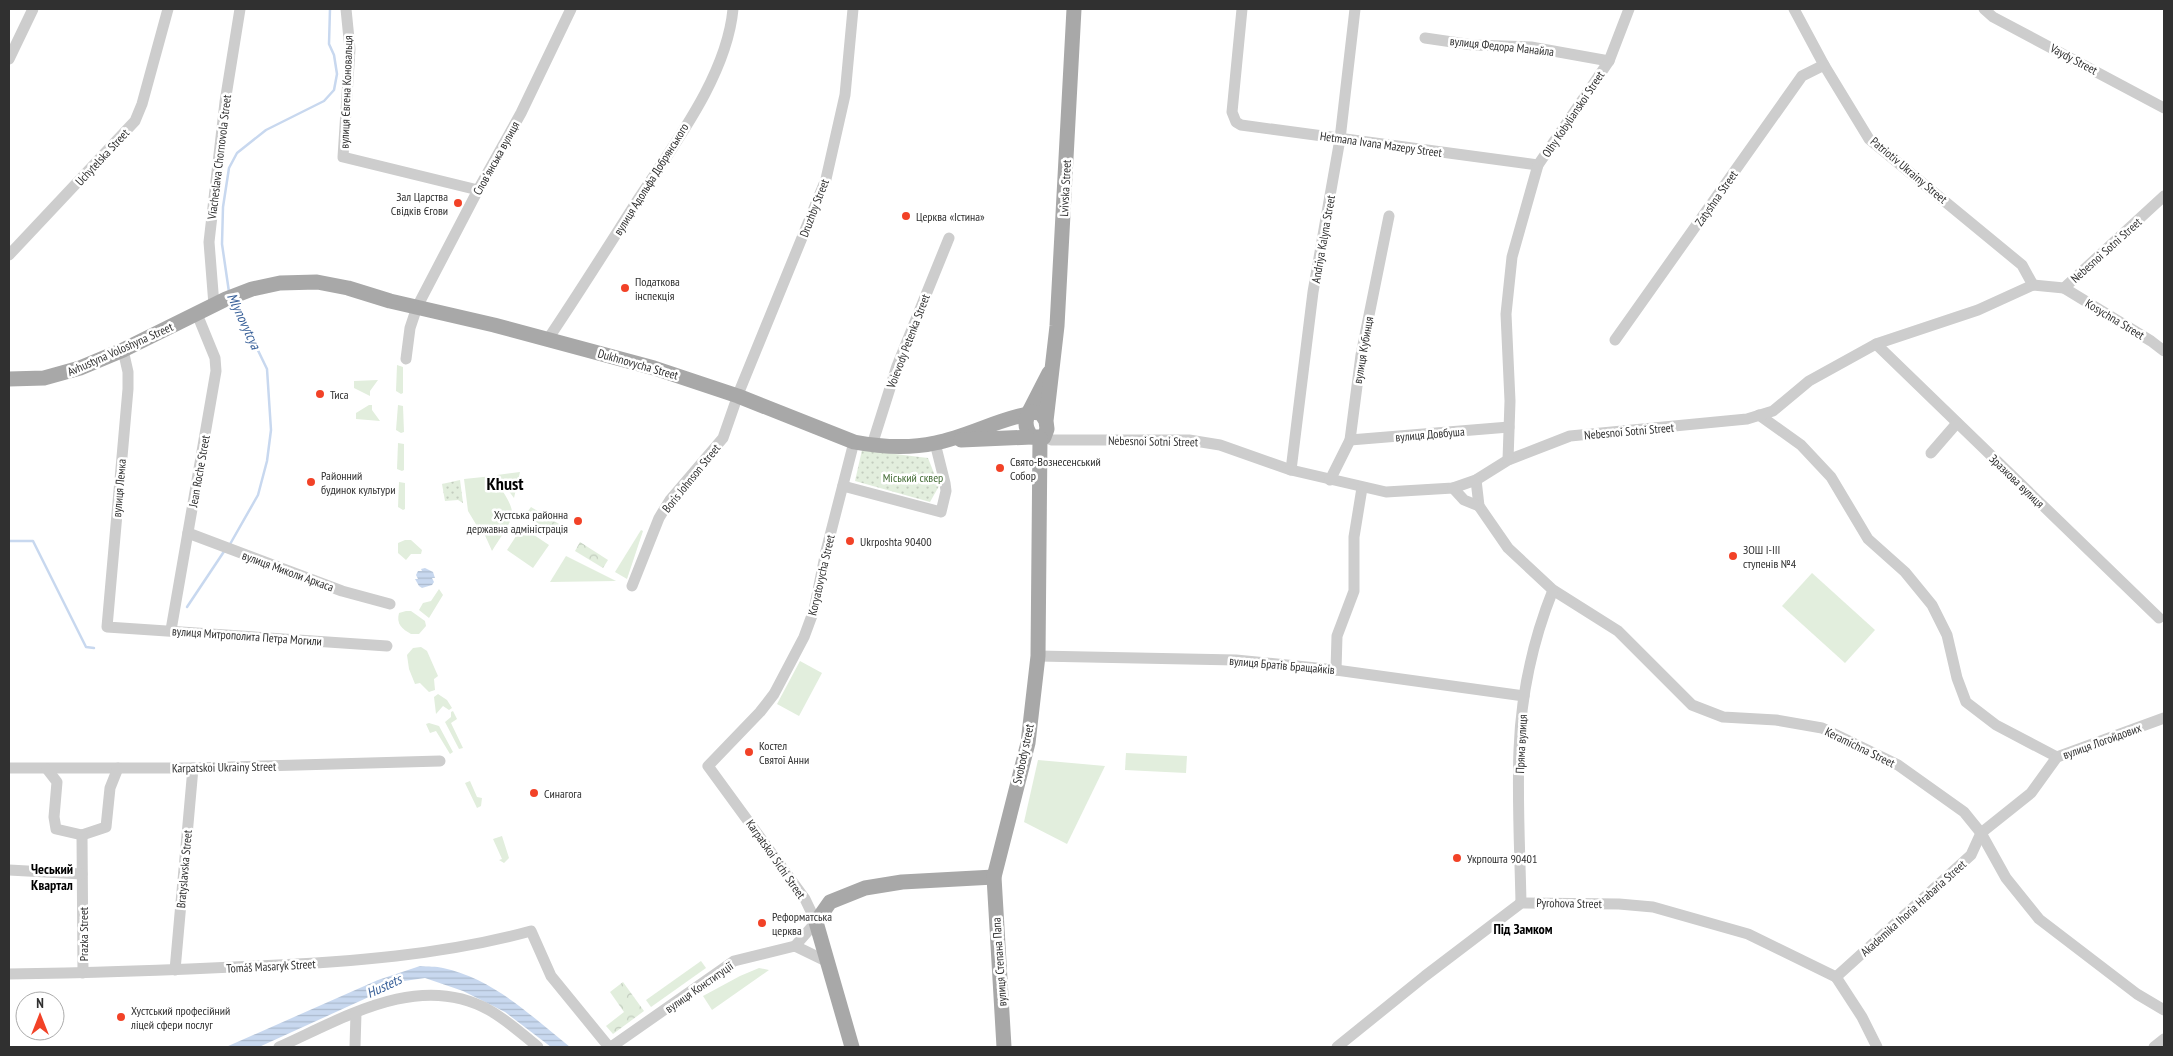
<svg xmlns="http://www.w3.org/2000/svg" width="2173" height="1056" viewBox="0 0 2173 1056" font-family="'PT Sans Narrow',sans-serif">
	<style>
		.grass { fill: #e2eedd }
		.forest { fill: url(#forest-crowns) }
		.park { fill: url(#park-dots) }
		.water { fill: url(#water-rules) }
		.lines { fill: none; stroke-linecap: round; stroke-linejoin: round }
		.stream { stroke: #c8d8ef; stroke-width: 2.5 }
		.minor { stroke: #cdcdcd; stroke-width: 11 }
		.major { stroke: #a8a8a8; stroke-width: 15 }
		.poi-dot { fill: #f24227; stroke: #fff; stroke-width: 2 }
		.labels { text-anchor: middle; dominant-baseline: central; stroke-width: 5; stroke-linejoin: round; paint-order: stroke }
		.street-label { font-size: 12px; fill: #303030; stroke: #fff }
		.poi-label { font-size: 12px; fill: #303030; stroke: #fff; text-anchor: start }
		.park-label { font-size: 12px; fill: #476f39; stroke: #fff }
		.water-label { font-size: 14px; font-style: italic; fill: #375f98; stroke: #fff }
		.neighbourhood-label { font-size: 14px; font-weight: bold; fill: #000; stroke: #fff }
		.district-label { font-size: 18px; font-weight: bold; fill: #000; stroke: #fff }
	</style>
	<defs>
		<pattern id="forest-crowns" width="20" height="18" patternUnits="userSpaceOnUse" patternTransform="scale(1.25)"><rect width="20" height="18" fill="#e2eedd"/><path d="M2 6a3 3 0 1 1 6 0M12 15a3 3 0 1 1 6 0" fill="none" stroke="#c2ccbe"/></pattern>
		<pattern id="park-dots" width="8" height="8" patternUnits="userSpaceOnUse" patternTransform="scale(1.25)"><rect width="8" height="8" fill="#e2eedd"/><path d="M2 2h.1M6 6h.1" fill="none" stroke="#c2ccbe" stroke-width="1.8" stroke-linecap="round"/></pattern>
		<pattern id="water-rules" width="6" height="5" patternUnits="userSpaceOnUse" patternTransform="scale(1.25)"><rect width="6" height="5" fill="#c8d8ef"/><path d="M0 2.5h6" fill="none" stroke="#acbacd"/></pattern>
	</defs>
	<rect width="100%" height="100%" fill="#fff"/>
	<g class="grass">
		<path d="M397,365L403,367V393L401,394L396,391Z"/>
		<path d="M378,380L370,391V396L354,388V381Z"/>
		<path d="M369,405H372V410L380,421L356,419V413Z"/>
		<path d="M398,405L403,406L404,432L401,433L396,430Z"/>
		<path d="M398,443L404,444V470L402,471L397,469Z"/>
		<path d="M520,472L514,498L497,475Z"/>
		<path d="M493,476C519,517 518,510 492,551L480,524L477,526L468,511L464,479Z"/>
		<path d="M399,482L405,483V509L403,510L398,507Z"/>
		<path d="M522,527L549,545L533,568L507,550Z"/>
		<path d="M641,530L643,531L627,579L615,572Z"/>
		<path d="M405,540H411L422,550L421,554H411L406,560L398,553V543Z"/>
		<path d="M566,556L616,581L550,582Z"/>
		<path d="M1812,573L1875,630L1845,663L1782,606Z"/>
		<path d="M439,589L443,595L429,618L419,610L423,603L431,601Z"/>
		<path d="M406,611H411L425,621L426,626L419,634H411C402,629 396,624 399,613Z"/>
		<path d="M421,647L427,651L438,676L434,679L435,690L429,692L420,683L415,684L409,669L407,655L413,648Z"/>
		<path d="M800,661L822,673L799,716L777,704Z"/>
		<path d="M438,694L447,700L452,708L449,710L443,706L436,714L434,697Z"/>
		<path d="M453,711L457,719L451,723L463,748L459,749L445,722L451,717V712Z"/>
		<path d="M429,723L439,726L453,752L450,754L436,731L430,733L426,724Z"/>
		<path d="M1126,753L1187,756L1186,773L1125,770Z"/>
		<path d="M1038,760L1105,766L1067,844L1024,822Z"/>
		<path d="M470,781L477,797L482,798L481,806L477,808L465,783Z"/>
		<path d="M502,836L509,858L504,863L499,860L502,859L493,839Z"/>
		<path d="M701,961L706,968L651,1007L646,1000Z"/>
		<path d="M759,968L769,970L712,1010L703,996L740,976Z"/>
	</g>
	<g class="forest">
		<path d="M531,507L559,524L553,533L525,515Z"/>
		<path d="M580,542L608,560L603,568L575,551Z"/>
		<path d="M623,982L644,1011L613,1034L606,1026L624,1012L610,992Z"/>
	</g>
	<g class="park">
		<path d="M862,450L928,458L939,486L930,502L855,481Z"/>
		<path d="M460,480L463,503L458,500L445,501L442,484Z"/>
	</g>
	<g class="water">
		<path d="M425,568L433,572L435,578H432L434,582L432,585L422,588L419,586L415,579H418L416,575L418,571H422L421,569Z"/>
		<path d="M420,966C428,967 436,966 443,968C494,979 531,1016 570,1047H551L505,1012L463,991L425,978L404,981L259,1047H226L378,980Z"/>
	</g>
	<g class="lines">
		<g class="stream">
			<path d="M229,292L222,244L223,207L229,168L237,153L266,130L324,101L334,90L337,74L334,55L329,44L330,9"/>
			<path d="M9,541H33L86,647L94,648"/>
			<path d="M229,546L258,495L267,461L271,430L267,369L234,301"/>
			<path d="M187,607L225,550"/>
		</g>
		<g class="minor">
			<path d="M346,9L350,49L343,157L478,190"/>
			<path d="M1242,9L1232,112L1236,122L1241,125L1538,165"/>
			<path d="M1794,9L1824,65L1869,139L2022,265L2033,285"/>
			<path d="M1984,9L1993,17L2164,108"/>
			<path d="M1425,38L1473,45L1531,47L1609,61"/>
			<path d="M9,59L33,9"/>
			<path d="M9,255L135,121L142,104L168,9"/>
			<path d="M2064,288L2151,341L2164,351"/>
			<path d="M214,305L209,242L225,102L240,9"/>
			<path d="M548,339C579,293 609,245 639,198C675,143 727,75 733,9"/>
			<path d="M1615,340L1802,76L1824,65"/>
			<path d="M1876,344L2159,618"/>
			<path d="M123,350L128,372V389L107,627L387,646"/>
			<path d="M406,359L410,328L417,307L478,190L521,113L571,9"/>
			<path d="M1759,415L1801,445L1831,477L1868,539L1905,572L1932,605L1947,635L1957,678L1966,702L1996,725L2057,757"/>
			<path d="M1044,437L1052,440H1189L1220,445L1291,470L1386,492L1453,488L1476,480L1508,460L1570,436L1747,419L1773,411L1809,381L1876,344L1978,310L2033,285L2064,288L2164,196"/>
			<path d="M1350,440L1509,427"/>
			<path d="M872,445L897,366L949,238"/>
			<path d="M1931,453L1957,423"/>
			<path d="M1508,460L1510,401L1506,314L1512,257L1538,165L1609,61L1629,9"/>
			<path d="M1291,470L1313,292L1340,139L1355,9"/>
			<path d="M1330,480L1350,440L1361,355L1389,216"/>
			<path d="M1476,480L1479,506L1508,548L1553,590L1618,631L1692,705L1723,717L1776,720L1822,728L1898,765L1964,812L1981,833L2006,878L2039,919L2137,994L2164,1010"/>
			<path d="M843,486L941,512L946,491L945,483L935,443"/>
			<path d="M1453,488L1464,500L1479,506"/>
			<path d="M188,533L342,591L390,604"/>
			<path d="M632,586L659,518L670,500L723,438L739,392L826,179L845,95L853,9"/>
			<path d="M171,630L216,371L215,358L197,314"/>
			<path d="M1038,656L1236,660L1336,670L1524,696"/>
			<path d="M1336,670L1337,636L1354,591V537L1362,488"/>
			<path d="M9,768H193L440,761"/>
			<path d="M47,769L57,782L54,817L56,829L82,835L106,827L110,788L118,768"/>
			<path d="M82,835L83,973"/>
			<path d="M9,870L82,874"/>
			<path d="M1521,903C1520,852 1517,801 1519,750C1521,696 1533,640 1553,590"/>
			<path d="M795,946L816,922L805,899L708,766L760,712L774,694L804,637L814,610L826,551L854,442"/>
			<path d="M175,970L193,768"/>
			<path d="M9,974C92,973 175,970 258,966C350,962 443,955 531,931L551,976L609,1047"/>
			<path d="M1836,977L1971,855L1981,833L2031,793L2057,757L2164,718"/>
			<path d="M1836,977L1862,1017L1877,1047"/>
			<path d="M279,1047C344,1018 419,971 489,1010C507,1020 522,1034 538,1047"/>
			<path d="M355,1047L356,1013"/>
			<path d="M611,1047L734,961L795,946L828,962"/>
			<path d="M1337,1047L1425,976L1521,903L1619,904L1653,907L1748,934L1836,977"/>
			<path d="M2154,1047L2164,1039"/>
		</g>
		<g class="major">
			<path d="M9,379L44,378L80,368L123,350L226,299L252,289L280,283L317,282L348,288L390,301L494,325L654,368L738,396L854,442C881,447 908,449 935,443C967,437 996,420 1028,414"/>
			<path d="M1029,412L1049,373"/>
			<path d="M1046,421L1041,413L1029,412C1024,421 1025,429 1032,437H1044L1047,429L1046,421L1057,326L1074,9"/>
			<path d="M961,440L1032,437"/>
			<path d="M852,1047L816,922L830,902L865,888L902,882L994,877"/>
			<path d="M1004,1047L994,877L1028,743L1038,656L1040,438"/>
		</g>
	</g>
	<g class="poi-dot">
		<circle cx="458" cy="203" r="5"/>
		<circle cx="906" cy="216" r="5"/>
		<circle cx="625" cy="288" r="5"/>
		<circle cx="320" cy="394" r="5"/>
		<circle cx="1000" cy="468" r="5"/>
		<circle cx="311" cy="482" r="5"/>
		<circle cx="578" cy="521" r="5"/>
		<circle cx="850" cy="541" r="5"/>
		<circle cx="1733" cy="556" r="5"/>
		<circle cx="749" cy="752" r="5"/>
		<circle cx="534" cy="793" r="5"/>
		<circle cx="1457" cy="858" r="5"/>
		<circle cx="762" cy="923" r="5"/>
		<circle cx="121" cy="1017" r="5"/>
	</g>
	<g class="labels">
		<g class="street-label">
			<text transform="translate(1502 46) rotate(6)">вулиця Федора Манайла</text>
			<text transform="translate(2074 59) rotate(28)">Vaydy Street</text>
			<text transform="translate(346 92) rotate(-88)">вулиця Євгена Коновальця</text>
			<text transform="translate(1573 114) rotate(-56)">Olhy Kobylianskoi Street</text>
			<text transform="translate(1381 144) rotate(8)">Hetmana Ivana Mazepy Street</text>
			<text transform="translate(102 157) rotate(-47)">Uchytelska Street</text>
			<text transform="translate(219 157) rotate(-83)">Viacheslava Chornovola Street</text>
			<text transform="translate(496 158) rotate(-61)">Словʼянська вулиця</text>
			<text transform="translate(1909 170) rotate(40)">Patriotiv Ukrainy Street</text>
			<text transform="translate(651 179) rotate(-58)">вулиця Адольфа Добрянського</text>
			<text transform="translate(1065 188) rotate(-87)">Lvivska Street</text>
			<text transform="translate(1716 198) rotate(-55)">Zatyshna Street</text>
			<text transform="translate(814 208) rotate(-69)">Druzhby Street</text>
			<text transform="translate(1323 239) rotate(-80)">Andriya Kalyna Street</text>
			<text transform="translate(2106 250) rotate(-42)">Nebesnoi Sotni Street</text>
			<text transform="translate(2115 319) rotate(31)">Kosychna Street</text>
			<text transform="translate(908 341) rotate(-69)">Voievody Petenka Street</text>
			<text transform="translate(120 349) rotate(-24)">Avhustyna Voloshyna Street</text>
			<text transform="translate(1363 350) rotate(-80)">вулиця Кубинця</text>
			<text transform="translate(638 364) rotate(16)">Dukhnovycha Street</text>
			<text transform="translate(1629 431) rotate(-5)">Nebesnoi Sotni Street</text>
			<text transform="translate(1430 434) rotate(-5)">вулиця Довбуша</text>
			<text transform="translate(1153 441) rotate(1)">Nebesnoi Sotni Street</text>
			<text transform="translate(199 471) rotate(-80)">Jean Roche Street</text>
			<text transform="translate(691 478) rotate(-51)">Boris Johnson Street</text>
			<text transform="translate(2017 481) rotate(44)">Зразкова вулиця</text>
			<text transform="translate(119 488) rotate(-85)">вулиця Лемка</text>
			<text transform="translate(288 571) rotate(20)">вулиця Миколи Аркаса</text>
			<text transform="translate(821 575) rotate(-77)">Koryatovycha Street</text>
			<text transform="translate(247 636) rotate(4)">вулиця Митрополита Петра Могили</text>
			<text transform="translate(1282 665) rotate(5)">вулиця Братів Бращайків</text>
			<text transform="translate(2102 741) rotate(-20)">вулиця Логойдових</text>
			<text transform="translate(1521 744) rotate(-87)">Пряма вулиця</text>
			<text transform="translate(1860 747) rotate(26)">Keramichna Street</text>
			<text transform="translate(1023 754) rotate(-78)">Svobody street</text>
			<text transform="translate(224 767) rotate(-1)">Karpatskoi Ukrainy Street</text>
			<text transform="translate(776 859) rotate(55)">Karpatskoi Sichi Street</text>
			<text transform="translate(184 869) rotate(-85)">Bratyslavska Street</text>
			<text transform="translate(1569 903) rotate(1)">Pyrohova Street</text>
			<text transform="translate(1913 908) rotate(-42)">Akademika Ihoria Hrabaria Street</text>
			<text transform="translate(83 934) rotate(-90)">Prazka Street</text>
			<text transform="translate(999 962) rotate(-94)">вулиця Степана Папа</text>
			<text transform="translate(271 966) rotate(-3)">Tomáš Masaryk Street</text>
			<text transform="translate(699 987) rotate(-35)">вулиця Конституції</text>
		</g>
		<g class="poi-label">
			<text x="448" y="196" text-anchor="end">Зал Царства<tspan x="448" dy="14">Свідків Єгови</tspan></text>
			<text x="916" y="216">Церква «Істина»</text>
			<text x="635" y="281">Податкова<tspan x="635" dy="14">інспекція</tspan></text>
			<text x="330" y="394">Тиса</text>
			<text x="1010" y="461">Свято-Вознесенський<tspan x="1010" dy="14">Собор</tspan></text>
			<text x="321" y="475">Районний<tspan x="321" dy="14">будинок культури</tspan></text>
			<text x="568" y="514" text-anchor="end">Хустська районна<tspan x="568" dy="14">державна адміністрація</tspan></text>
			<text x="860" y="541">Ukrposhta 90400</text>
			<text x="1743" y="549">ЗОШ І-ІІІ<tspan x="1743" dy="14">ступенів №4</tspan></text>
			<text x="759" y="745">Костел<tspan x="759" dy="14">Святої Анни</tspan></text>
			<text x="544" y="793">Синагога</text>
			<text x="1467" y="858">Укрпошта 90401</text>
			<text x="772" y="916">Реформатська<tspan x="772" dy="14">церква</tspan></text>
			<text x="131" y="1010">Хустський професійний<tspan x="131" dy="14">ліцей сфери послуг</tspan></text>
		</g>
		<g class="park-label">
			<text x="913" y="477">Міський сквер</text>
		</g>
		<g class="water-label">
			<text transform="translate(244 321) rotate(65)">Mlynovytcya</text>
			<text transform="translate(384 986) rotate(-25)">Hustets</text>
		</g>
		<g class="neighbourhood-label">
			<text x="52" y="869">Чеський<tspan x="52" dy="16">Квартал</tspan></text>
			<text x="1523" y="929">Під Замком</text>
		</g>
		<g class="district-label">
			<text x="505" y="483">Khust</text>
		</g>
	</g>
	<rect width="2173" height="1056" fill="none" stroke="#303030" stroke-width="20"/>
	<g transform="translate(40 1016)"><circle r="24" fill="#ffffff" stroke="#acacac"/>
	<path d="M0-4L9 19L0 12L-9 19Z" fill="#f24227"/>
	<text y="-8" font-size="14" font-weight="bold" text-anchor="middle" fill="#303030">N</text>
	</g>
</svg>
